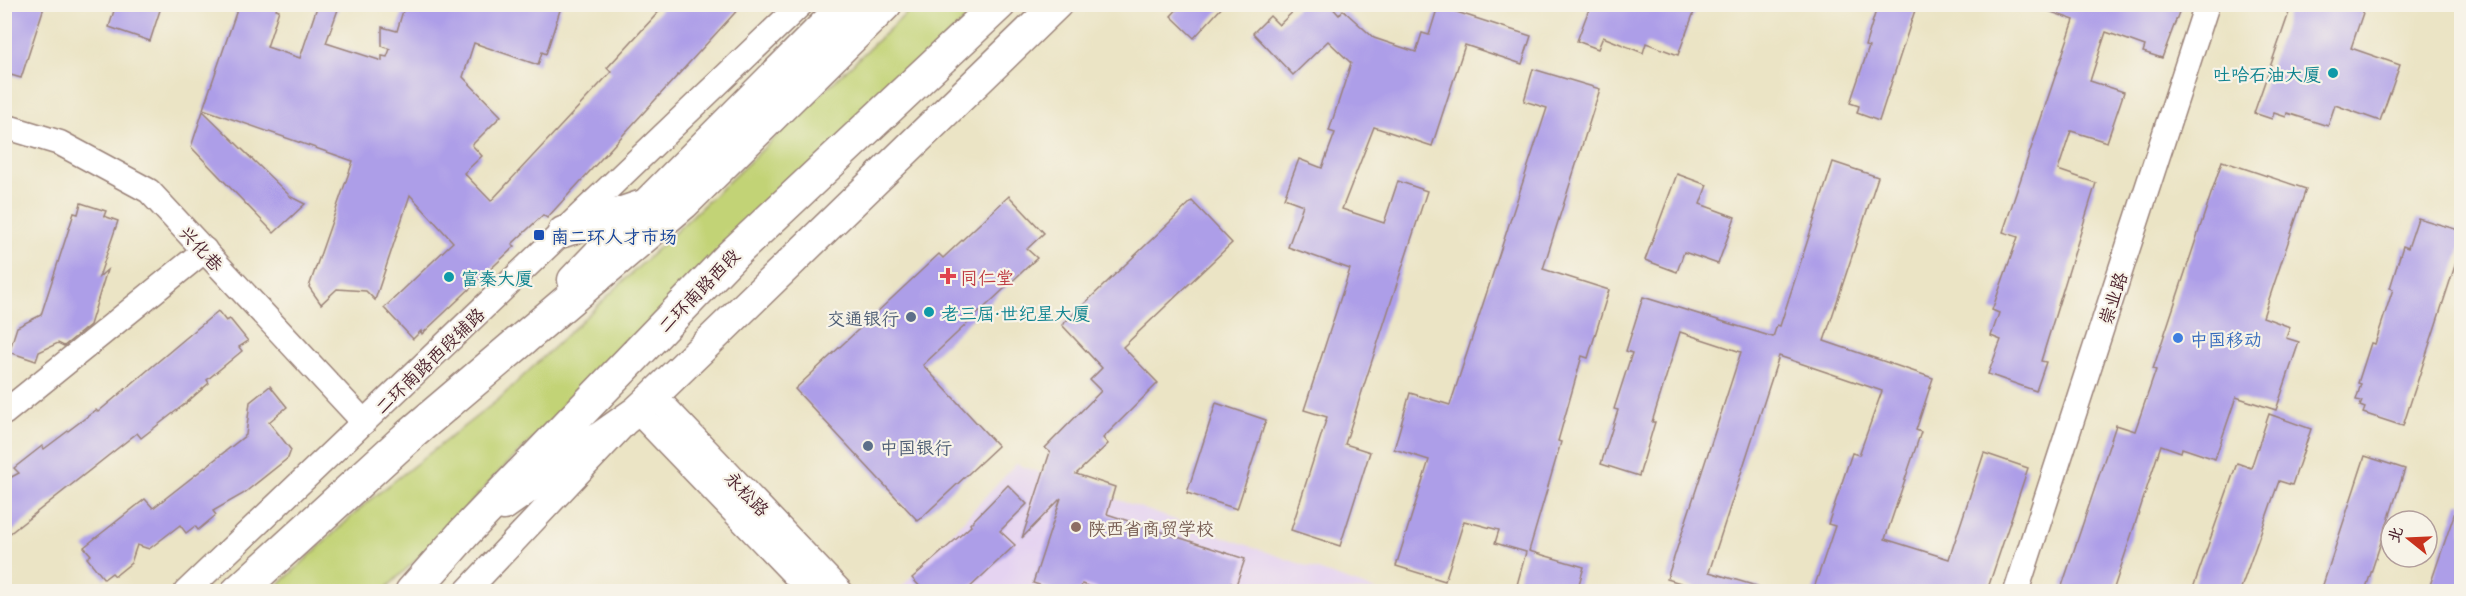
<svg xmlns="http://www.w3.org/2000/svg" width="2466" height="596" viewBox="0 0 2466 596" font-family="'Playpen Sans','LXGW WenKai TC',sans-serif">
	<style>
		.built { fill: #e5d3f1 }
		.green { fill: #c2d376; stroke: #867950; stroke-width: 1.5 }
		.building { fill: #ad9ee8 }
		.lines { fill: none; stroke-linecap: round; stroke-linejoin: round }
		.minor-casing { stroke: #9a8278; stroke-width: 27 }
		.major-casing { stroke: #9a8278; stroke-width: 33 }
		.highway-casing { stroke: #9a8278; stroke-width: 36 }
		.minor { stroke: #fff; stroke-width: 24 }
		.major { stroke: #fff; stroke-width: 30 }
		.highway { stroke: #fff; stroke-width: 33 }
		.culture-dot { fill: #0f9aa8; stroke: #f7f3e8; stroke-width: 2 }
		.transit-dot { fill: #1a4fb4; stroke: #f7f3e8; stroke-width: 2 }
		.health-dot { fill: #e0444e; stroke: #f7f3e8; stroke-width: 2 }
		.service-dot { fill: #5c6f8a; stroke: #f7f3e8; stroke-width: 2 }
		.shop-dot { fill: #3f7fe0; stroke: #f7f3e8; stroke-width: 2 }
		.education-dot { fill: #8d6e63; stroke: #f7f3e8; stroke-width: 2 }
		.labels { text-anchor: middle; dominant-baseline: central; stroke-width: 4.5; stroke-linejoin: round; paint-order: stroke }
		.culture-label { font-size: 18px; fill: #0d838f; stroke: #f7f3e8; text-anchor: start }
		.transit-label { font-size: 18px; fill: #164399; stroke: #f7f3e8; text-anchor: start }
		.street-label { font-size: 18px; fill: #4a1f2b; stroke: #f7f3e8 }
		.health-label { font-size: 18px; fill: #be3a42; stroke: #f7f3e8; text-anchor: start }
		.service-label { font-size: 18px; fill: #4e5e75; stroke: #f7f3e8; text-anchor: end }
		.shop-label { font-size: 18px; fill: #366cbe; stroke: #f7f3e8; text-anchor: start }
		.education-label { font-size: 18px; fill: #785e54; stroke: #f7f3e8; text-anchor: start }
	</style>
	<rect width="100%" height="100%" fill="#f7f3e8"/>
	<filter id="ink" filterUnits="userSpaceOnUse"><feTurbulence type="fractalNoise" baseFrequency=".0167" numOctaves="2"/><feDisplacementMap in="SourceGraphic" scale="12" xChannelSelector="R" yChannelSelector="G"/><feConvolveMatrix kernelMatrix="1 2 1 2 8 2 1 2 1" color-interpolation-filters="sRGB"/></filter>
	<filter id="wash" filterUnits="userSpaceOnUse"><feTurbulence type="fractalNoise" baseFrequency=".008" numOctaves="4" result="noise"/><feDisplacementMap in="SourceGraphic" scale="24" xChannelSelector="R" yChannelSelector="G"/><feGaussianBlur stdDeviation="1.35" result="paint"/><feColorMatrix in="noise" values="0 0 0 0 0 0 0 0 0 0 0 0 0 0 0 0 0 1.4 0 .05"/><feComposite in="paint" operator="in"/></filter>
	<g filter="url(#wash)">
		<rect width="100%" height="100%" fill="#ebe4c5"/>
		<path class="built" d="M1016,464L1378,591L897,592Z"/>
		<path class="green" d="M915,5H980L497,474L432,545L383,591L271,592L366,503L499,399Z"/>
		<g id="blocks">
			<g class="building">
				<path d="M4,4H45L21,78L4,73Z"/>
				<path d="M116,4H162L150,41L109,27Z"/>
				<path d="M239,4H278L276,9L279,10L267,47L300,58L318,4H340L326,43L382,61V56L387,57L390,49L382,46V27L397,31L405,4H562L546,54L542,52L538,65L474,43L463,77L501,116L472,145L482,156L464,173L491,201L611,72L607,68L666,4H743L547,218L543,215L512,244L515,246L422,334L421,331L413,339L384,308L453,242L410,195L375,300L366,291L337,289L321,304L309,287L353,161L203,109Z"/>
				<path d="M1182,4H1225L1194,38L1171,16Z"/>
				<path d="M1301,4H1329L1339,15L1343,10L1374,38L1416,52L1422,33L1429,35L1438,6L1531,36L1522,64L1465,45L1432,146L1374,127L1342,209L1384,223L1398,181L1427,191L1345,444L1370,452L1340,546L1291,530L1327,417L1304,410L1350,269L1288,247L1303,205L1284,198L1299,159L1322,168L1335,133L1329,131L1351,63L1328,41L1293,75L1253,33L1270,16L1279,25Z"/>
				<path d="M1591,4H1697L1678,55L1646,43L1643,53L1603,37L1598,49L1577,41Z"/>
				<path d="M1878,4H1917L1879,121L1857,113L1859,106L1850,103L1869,47L1865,46Z"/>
				<path d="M2037,4H2182L2162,58L2143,52L2145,46L2106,32L2090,81L2124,92L2107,142L2071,131L2058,170L2096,183L2041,361L2046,362L2036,391L1988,374L2001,340L1991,336L1999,313L1992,310L2018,237L2003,232L2074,20L2037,7Z"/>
				<path d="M2292,4H2366L2351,48L2400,65L2380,121L2335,105L2328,126L2287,113L2286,117L2274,113L2272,119L2254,113Z"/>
				<path d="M1533,69L1600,89L1543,269L1609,290L1588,358L1582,356L1558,441L1561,442L1529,551L1584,567L1577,591H1538L1517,585L1526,552L1495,543L1499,530L1464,521L1445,581L1396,566L1429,460L1394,449L1410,393L1450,405L1547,108L1524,101Z"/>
				<path d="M203,111L291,197L305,204L274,233L191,147Z"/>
				<path d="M2222,161L2306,189L2263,317L2290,327L2286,338L2299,342L2276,410L2236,397L2215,459L2182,448L2181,452L2161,445L2113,591H2078L2062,586L2116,425L2135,431L2156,370L2153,369Z"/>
				<path d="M1833,162L1878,177L1824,341L1933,378L1916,430L1921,432L1885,539L1949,559L1984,453L2028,468L1987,591H1813L1835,526L1828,524L1852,453L1859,455L1882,391L1779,356L1709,572L1760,587L1759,591H1707L1667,579L1741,352L1680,332L1652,422H1655L1639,476L1601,464L1618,410L1614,409L1632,353L1626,351L1643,297L1773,337L1777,325L1780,326Z"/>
				<path d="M1677,174L1707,185L1700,204L1735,217L1718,264L1684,252L1677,272L1645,260Z"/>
				<path d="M1009,196L1044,233L1027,249L1037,258L923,365L998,446L918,521L795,389L939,254L943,258Z"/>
				<path d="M1192,201L1232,243L1123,347L1158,383L1103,438L1108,444L1076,474L1115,487L1107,514L1245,559L1236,585L1231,583L1228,591H1104L1082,584L1080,591H1058L1033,583L1061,498L1022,538L1050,452L1045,448L1101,391L1090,380L1102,368L1062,325Z"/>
				<path d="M81,203L106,211L104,216L118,221L99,277L107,270L90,325L64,346L58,343L39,352L36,361L9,352L17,327L41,315L74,213L78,214Z"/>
				<path d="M2418,218L2462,231V244L2403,426L2363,413L2365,408L2360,406L2362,401L2356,400L2361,384L2358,383L2371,343L2375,344L2393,289L2390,288L2403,246L2408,248Z"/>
				<path d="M218,311L226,321L230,319L248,341L239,347L242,351L207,380L209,383L185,404L141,438L137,433L4,538V481L19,473L14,468L42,446L44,449L96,410L98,412Z"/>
				<path d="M270,386L287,407L269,422L291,450L288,458L243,494L213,511L216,515L198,530L195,526L186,533L180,525L149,549L137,545L131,563L115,576L112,573L104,579L87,558L91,555L84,547L145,499L153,508L246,435L250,402Z"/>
				<path d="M1216,403L1266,420L1237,509L1187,493Z"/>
				<path d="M2269,414L2311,429L2292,485L2279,481L2240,591H2192L2237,463L2251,468Z"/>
				<path d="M2365,456L2405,469L2365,591H2321Z"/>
				<path d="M1008,485L1027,504L1000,531L1015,545L966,591H924L912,578L971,526L970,524Z"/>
				<path d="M2458,503H2462V591H2428Z"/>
			</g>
		</g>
	</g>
	<g filter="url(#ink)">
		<use href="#blocks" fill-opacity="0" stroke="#9a8278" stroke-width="1.5"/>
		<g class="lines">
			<g class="minor-casing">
				<g id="minor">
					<path d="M4,126L60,143L149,191L364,422"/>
					<path d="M654,395L841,592"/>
					<path d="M4,413L205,250"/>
					<path d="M186,592L801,4"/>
					<path d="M466,592L637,411L811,592"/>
					<path d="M2016,592L2207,4"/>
				</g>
			</g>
			<g class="major-casing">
				<g id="major">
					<path d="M563,232L640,206"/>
					<path d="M573,280L646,204L845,4"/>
					<path d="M504,505L637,411L654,395L1057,4"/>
				</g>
			</g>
			<g class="highway-casing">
				<g id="highway">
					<path d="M238,592L411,434L683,203L885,4"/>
					<path d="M412,592L465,532L732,255L999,4"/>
				</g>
			</g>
			<use href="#minor" class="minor"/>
			<use href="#major" class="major"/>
			<use href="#highway" class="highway"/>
		</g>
	</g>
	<g class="culture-dot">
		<circle cx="2333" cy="73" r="6"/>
		<circle cx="449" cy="277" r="6"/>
		<circle cx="929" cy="312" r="6"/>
	</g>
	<rect class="transit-dot" x="533" y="229" width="12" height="12" rx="3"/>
	<path class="health-dot" d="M945 267h6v6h6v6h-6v6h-6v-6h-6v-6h6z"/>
	<g class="service-dot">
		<circle cx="911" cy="317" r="6"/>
		<circle cx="868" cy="446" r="6"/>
	</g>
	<circle class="shop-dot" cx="2178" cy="338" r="6"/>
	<circle class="education-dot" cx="1076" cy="527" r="6"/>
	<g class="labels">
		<g class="culture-label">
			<text x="2321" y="73" text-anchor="end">吐哈石油大厦</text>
			<text x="461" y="277">富秦大厦</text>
			<text x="941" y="312">老三届·世纪星大厦</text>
		</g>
		<g class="transit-label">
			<text x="551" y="235">南二环人才市场</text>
		</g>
		<g class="street-label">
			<text transform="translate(202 248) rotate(47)">兴化巷</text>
			<text transform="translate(698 290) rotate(-46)">二环南路西段</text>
			<text transform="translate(2112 298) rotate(-72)">崇业路</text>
			<text transform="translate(429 360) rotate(-44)">二环南路西段辅路</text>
			<text transform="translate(748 493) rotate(46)">永松路</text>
		</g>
		<g class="health-label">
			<text x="960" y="276">同仁堂</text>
		</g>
		<g class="service-label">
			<text x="899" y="317">交通银行</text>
			<text x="880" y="446" text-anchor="start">中国银行</text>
		</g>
		<g class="shop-label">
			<text x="2190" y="338">中国移动</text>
		</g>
		<g class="education-label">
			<text x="1088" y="527">陕西省商贸学校</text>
		</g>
	</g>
	<rect width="2466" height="596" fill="none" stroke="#f7f3e8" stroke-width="24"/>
	<g transform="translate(2409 539) rotate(288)"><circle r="28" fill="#f7f3e8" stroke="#b29e9c" stroke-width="1.5"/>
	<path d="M0-4.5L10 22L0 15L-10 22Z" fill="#c8321e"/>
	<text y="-9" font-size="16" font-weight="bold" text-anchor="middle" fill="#4a1f2b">北</text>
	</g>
</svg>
